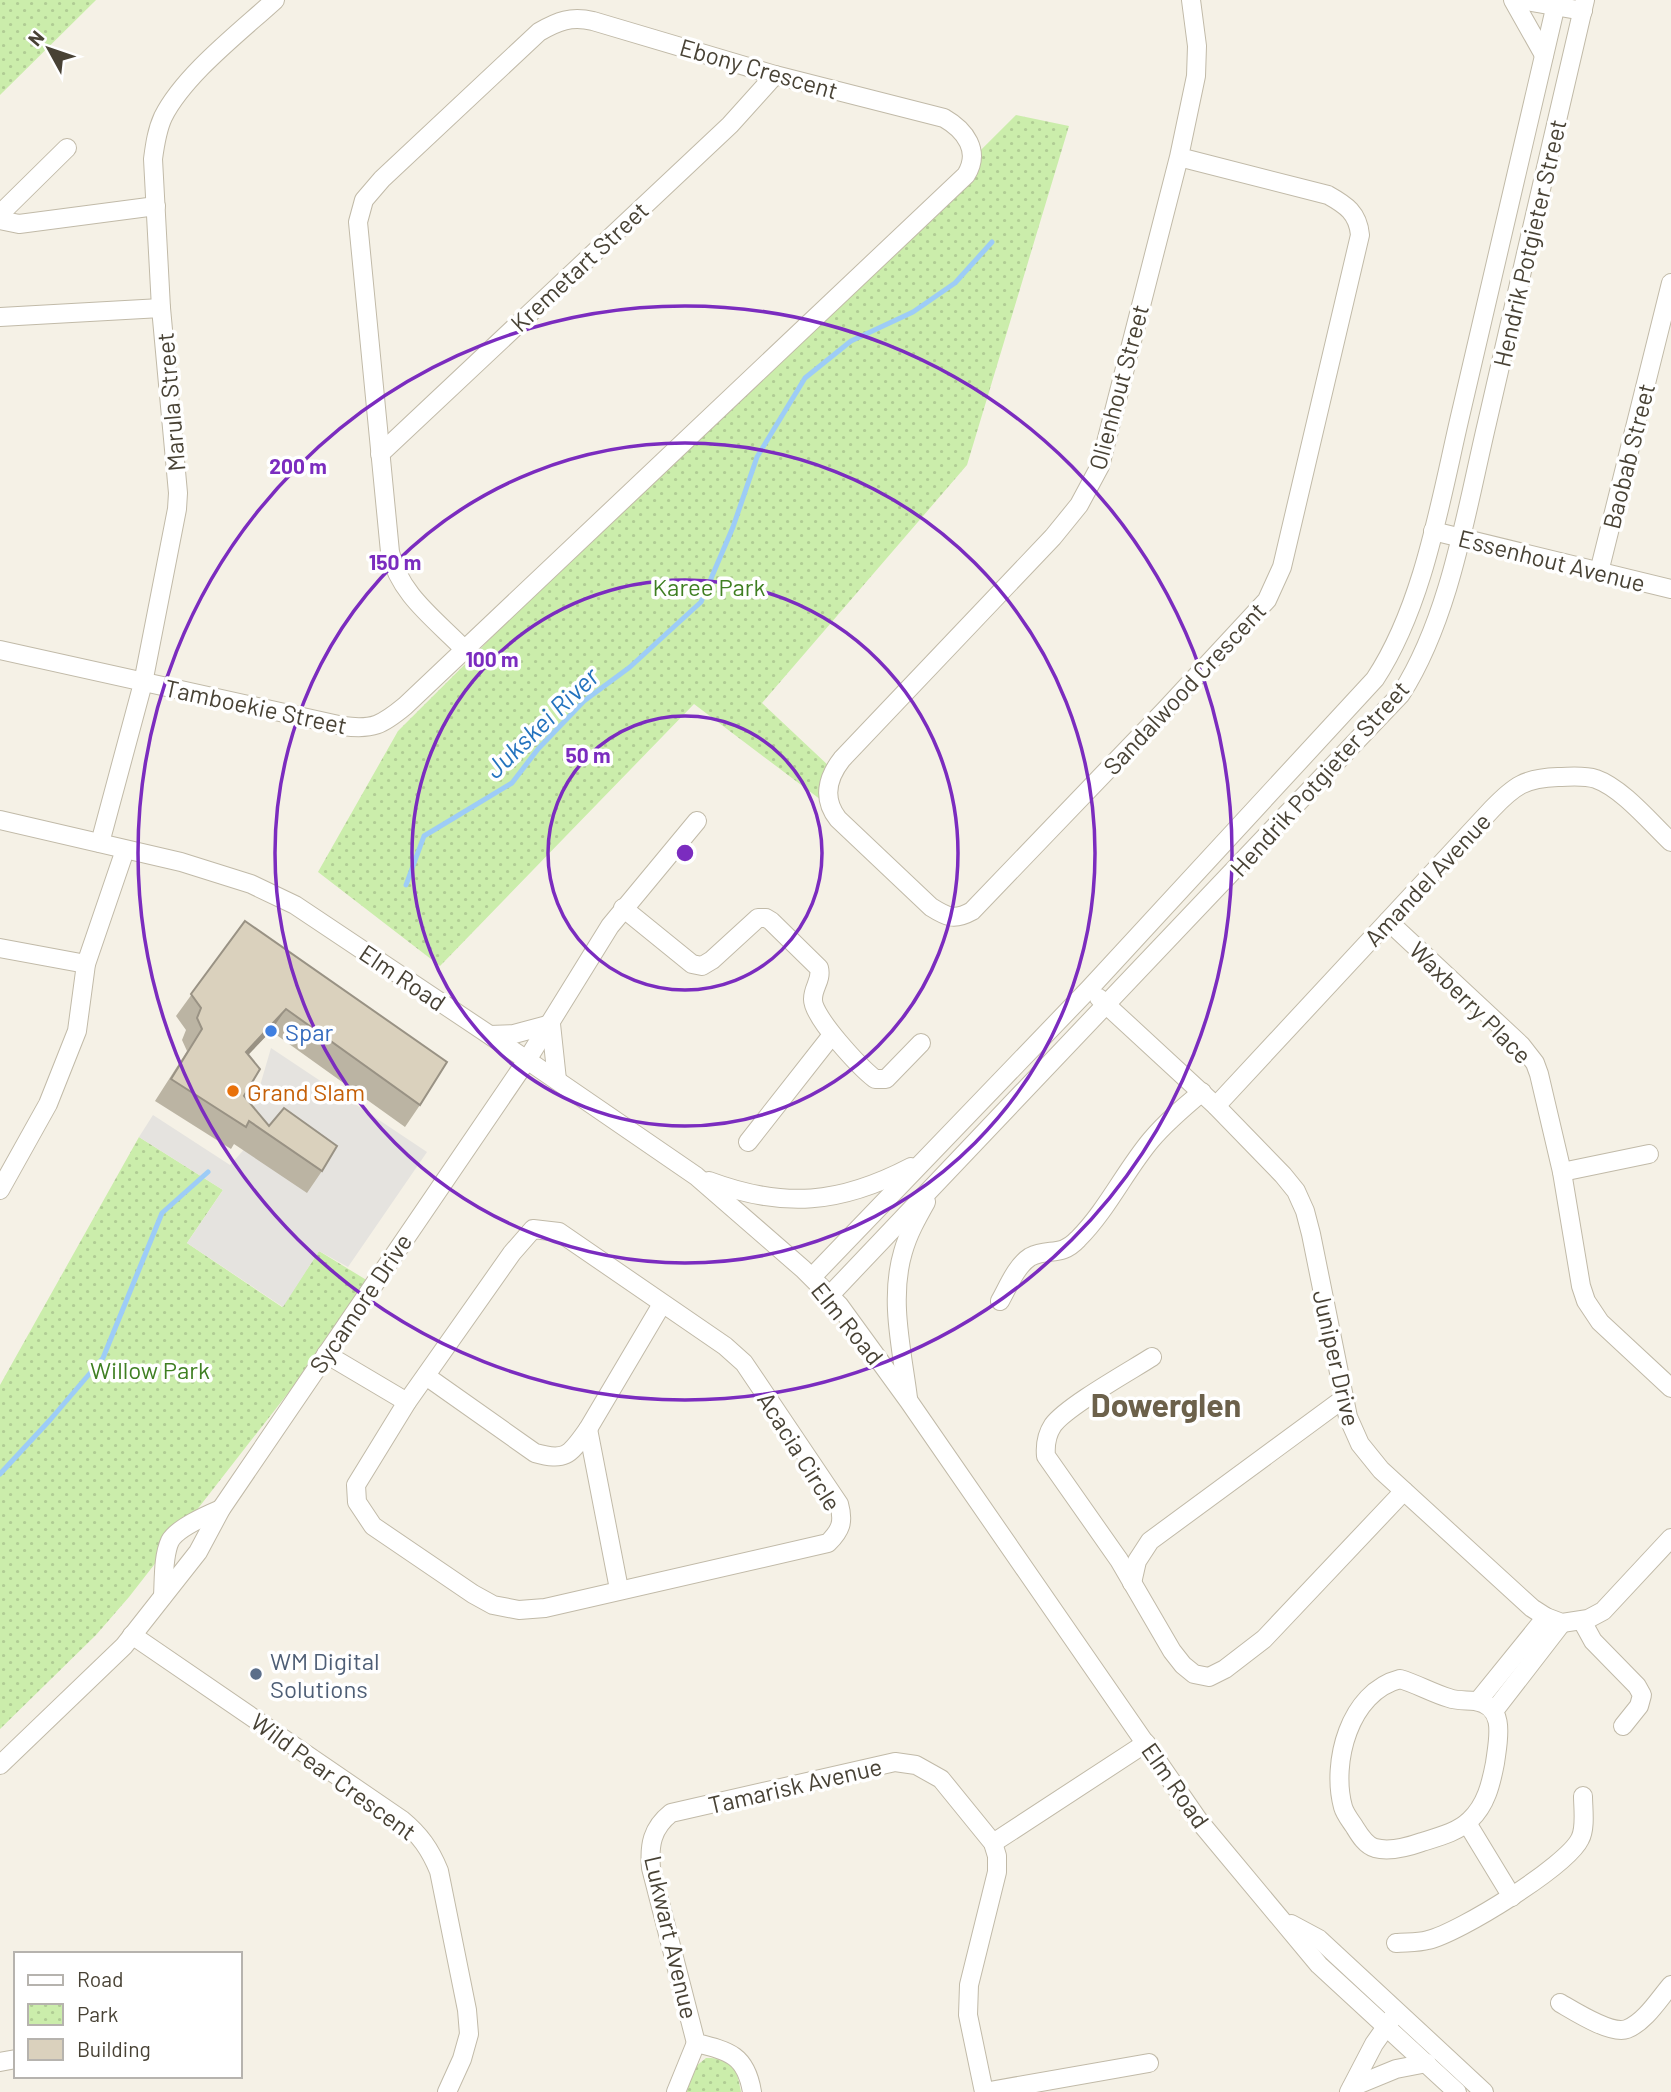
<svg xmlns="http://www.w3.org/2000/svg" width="1671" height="2092" viewBox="0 0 1671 2092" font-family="Barlow,sans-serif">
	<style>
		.park { fill: url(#park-dots) }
		.parking { fill: #e5e3df }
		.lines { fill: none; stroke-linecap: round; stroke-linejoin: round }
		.stream { stroke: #9dccf7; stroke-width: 5 }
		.minor-casing { stroke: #c1baa8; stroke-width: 20 }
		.minor { stroke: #fff; stroke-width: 18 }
		.wall { fill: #bbb4a3 }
		.shaded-wall { fill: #999284 }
		.building { fill: #dad1bd; stroke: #999284; stroke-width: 2 }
		.ring { fill: none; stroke: #7b2cbf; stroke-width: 3.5 }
		.shop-dot { fill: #3f7fe0; stroke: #fff; stroke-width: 2.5 }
		.food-dot { fill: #e8710a; stroke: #fff; stroke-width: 2.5 }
		.service-dot { fill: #5c6f8a; stroke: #fff; stroke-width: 2.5 }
		.labels { text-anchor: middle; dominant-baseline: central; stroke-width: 7; stroke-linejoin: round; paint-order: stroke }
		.street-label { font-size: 24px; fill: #484235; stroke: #fff }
		.park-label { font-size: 24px; fill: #3f7f22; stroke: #fff }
		.shop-label { font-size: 24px; fill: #366cbe; stroke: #fff; text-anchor: start }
		.food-label { font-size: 24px; fill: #c56008; stroke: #fff; text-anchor: start }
		.service-label { font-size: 24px; fill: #4e5e75; stroke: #fff; text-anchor: start }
		.water-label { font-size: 26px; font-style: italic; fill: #2473be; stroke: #fff }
		.district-label { font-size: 32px; font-weight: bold; fill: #6c614b; stroke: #fff }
		.centre { fill: #7b2cbf; stroke: #fff; stroke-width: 3.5 }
		.ring-label { font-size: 21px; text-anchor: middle; font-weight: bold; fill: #7b2cbf; stroke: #fff; stroke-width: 7; stroke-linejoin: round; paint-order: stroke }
	</style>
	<defs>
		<pattern id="park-dots" width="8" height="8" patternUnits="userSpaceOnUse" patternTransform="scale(1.75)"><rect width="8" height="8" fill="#cbedab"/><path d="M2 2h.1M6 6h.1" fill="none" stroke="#b0cc94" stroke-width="1.8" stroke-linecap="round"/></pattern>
	</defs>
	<rect width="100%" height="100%" fill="#f5f1e6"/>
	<g class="park">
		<path d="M0,0H96L0,95Z"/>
		<path d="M1016,115L1069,126L967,465L762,703L831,768L829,806L694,704L440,966L318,872L398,731Z"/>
		<path d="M139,1137L223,1190L187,1243L282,1307L319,1251L373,1284L129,1597L96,1635L0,1729V1385Z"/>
		<path d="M706,2058C734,2058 736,2067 741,2092H686L695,2067Z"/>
	</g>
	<path class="parking" d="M271,1048L427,1152L348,1267L319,1251L283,1307L187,1243L223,1190L139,1137L153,1115L230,1165L267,1124L252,1113Z"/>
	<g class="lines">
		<g class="stream">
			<path d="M406,885L424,836L512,783L538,749L584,701L630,667L701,602L733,527L757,457L805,378L851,341L913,312L955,283L992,242"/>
			<path d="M0,1474L50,1420L103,1358L162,1213L208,1172"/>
		</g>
		<g class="minor-casing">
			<g id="minor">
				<path d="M1513,0L1544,55"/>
				<path d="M1520,0L1583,11"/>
				<path d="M1179,157L1328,195C1346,205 1358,213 1360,235L1282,567L1267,600L1165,710L972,911C954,921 947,917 931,907L838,819C822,799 827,778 842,759L1053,537L1079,505L1100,466L1179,157L1196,76L1197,46L1191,0"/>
				<path d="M0,214L67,148"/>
				<path d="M0,220L19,224L156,206"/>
				<path d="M0,317L161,308"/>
				<path d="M380,454L730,125L775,75"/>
				<path d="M1433,531L1671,589"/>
				<path d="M1599,572L1671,283"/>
				<path d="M0,650L343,726C373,730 382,725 405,706L966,175C981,151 965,130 944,118L775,75L593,21C571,16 558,21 539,32L382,179L364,200L358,222L390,552C399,594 435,619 464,649"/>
				<path d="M0,820L181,862L251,884L295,905L527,1060L696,1176L803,1269L839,1305L908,1400L1199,1821L1319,1965L1457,2092"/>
				<path d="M100,843L143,683L177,509L178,493L161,308L153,159C155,144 157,130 163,117C184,75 240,32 275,0"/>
				<path d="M623,908L692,964L702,966L712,960L758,918H766L771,921L819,968C822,980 813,987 813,999C812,1017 861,1068 875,1079H886L921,1043"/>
				<path d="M1388,921L1521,1045L1535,1063L1539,1074L1562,1172L1581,1286L1586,1301L1600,1322L1671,1388"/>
				<path d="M0,948L86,964"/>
				<path d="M1099,998L1216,1106L1283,1175L1296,1191L1305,1211L1311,1234L1348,1417L1360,1444L1381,1470L1532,1608L1546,1617L1562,1623L1588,1619L1603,1611L1671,1538"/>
				<path d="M490,1035L514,1034L551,1024L557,1080"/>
				<path d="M1216,1106L1492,809C1514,786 1525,778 1558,777C1570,777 1583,775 1596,779C1622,788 1651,823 1671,842"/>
				<path d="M748,1142L832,1035"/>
				<path d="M1562,1172L1649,1154"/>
				<path d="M709,1181C784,1209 840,1204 911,1167"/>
				<path d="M0,1190L48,1104L77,1031L86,964L125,850"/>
				<path d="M533,1229L559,1232L725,1346L744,1363L839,1504C844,1522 841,1530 828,1543L545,1608L519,1610L493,1605L473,1594L373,1526L357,1502L356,1485L407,1402L512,1253Z"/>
				<path d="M812,1277L1089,989L1375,679C1425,603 1441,496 1462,408C1494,272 1525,136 1557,0"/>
				<path d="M830,1295L1401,694C1450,617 1466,512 1487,423C1520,282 1551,141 1585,0"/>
				<path d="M1000,1301C1008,1287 1016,1266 1030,1257C1049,1247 1060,1258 1078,1239C1107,1210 1125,1171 1151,1140C1166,1122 1184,1107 1202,1092"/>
				<path d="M326,1354L407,1402"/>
				<path d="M1152,1357C1130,1371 1067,1406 1053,1425C1047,1434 1045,1445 1046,1456L1119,1560L1172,1651L1183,1665L1194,1674L1209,1677L1225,1669L1264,1639L1404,1491"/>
				<path d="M426,1376L535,1453C567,1462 570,1454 588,1429L662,1304"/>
				<path d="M908,1398C902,1350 889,1299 903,1252C908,1234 917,1218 926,1202"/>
				<path d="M588,1429L619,1589"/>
				<path d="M1132,1583L1137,1561L1150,1541L1343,1399"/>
				<path d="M163,1596C164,1579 163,1556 170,1541C177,1528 207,1515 221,1509"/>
				<path d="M1582,1621L1593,1641L1637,1686L1642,1695L1639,1706L1623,1726"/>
				<path d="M132,1635L402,1820C420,1835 430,1849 439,1871L467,2010L469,2034L462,2059L447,2092"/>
				<path d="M1400,1679C1417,1684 1432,1693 1449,1698C1457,1701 1466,1700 1475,1701C1507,1706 1498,1740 1495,1763C1491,1784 1486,1805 1470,1820C1458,1832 1438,1837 1422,1842C1408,1847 1390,1852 1375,1848C1365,1845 1359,1834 1354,1826C1350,1820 1345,1814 1343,1807C1331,1763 1349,1692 1400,1679Z"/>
				<path d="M1478,1701L1546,1617"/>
				<path d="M1494,1711L1562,1623"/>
				<path d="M0,1765L124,1646L198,1552L221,1509L527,1060L610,926L697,821"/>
				<path d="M1467,1823L1512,1897"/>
				<path d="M993,1843L1146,1743"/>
				<path d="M1291,1924L1319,1939L1484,2092"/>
				<path d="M1396,1943C1406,1942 1418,1943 1428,1940C1459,1933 1567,1866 1580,1839C1586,1828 1583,1808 1583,1796"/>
				<path d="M1560,2003C1574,2011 1611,2035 1627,2029C1645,2022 1659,1999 1671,1985"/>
				<path d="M0,2062L16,2059"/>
				<path d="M1352,2087L1396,2069L1427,2063"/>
				<path d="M676,2092L696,2043"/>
				<path d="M752,2092C746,2055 729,2051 696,2043L651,1868C649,1845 652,1828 671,1813L895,1762L916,1765L941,1779L993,1843L997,1856V1872L969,1985L968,2015L984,2092"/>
				<path d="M984,2092L1149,2063"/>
				<path d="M1349,2092L1374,2044L1393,2017"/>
			</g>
		</g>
		<use href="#minor" class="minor"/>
	</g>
	<path class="wall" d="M245,921L420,1105L405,1127L271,1031L248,1055L244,1096L269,1126L322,1171L307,1193L234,1144L231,1149L155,1101L187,1051L182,1040L186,1030L176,1016Z"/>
	<path class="shaded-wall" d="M286,1009L271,1031L230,1074L246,1052Z"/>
	<path class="building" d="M245,921L447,1062L420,1105L286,1009L246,1052L260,1069L244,1096L269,1126L284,1108L337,1146L322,1171L249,1121L246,1127L171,1079L202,1029L197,1018L201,1008L191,994Z"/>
	<g class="ring">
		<circle cx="685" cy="853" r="137"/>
		<circle cx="685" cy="853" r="273"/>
		<circle cx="685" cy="853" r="410"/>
		<circle cx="685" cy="853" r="547"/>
	</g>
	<circle class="shop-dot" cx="271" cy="1031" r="7"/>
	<circle class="food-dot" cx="233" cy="1091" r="7"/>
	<circle class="service-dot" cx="256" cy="1674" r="7"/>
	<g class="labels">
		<g class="street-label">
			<text transform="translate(759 68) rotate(16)">Ebony Crescent</text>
			<text transform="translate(1529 243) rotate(-77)">Hendrik Potgieter Street</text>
			<text transform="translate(579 266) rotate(-43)">Kremetart Street</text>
			<text transform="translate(1118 387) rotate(-75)">Olienhout Street</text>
			<text transform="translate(170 402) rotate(-95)">Marula Street</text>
			<text transform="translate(1628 456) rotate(-76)">Baobab Street</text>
			<text transform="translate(1552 560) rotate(14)">Essenhout Avenue</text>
			<text transform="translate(1184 688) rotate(-47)">Sandalwood Crescent</text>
			<text transform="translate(256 706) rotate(12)">Tamboekie Street</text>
			<text transform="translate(1319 778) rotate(-48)">Hendrik Potgieter Street</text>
			<text transform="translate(1427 879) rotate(-47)">Amandel Avenue</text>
			<text transform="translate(403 977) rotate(34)">Elm Road</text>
			<text transform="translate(1471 1002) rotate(45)">Waxberry Place</text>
			<text transform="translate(360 1303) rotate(-56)">Sycamore Drive</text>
			<text transform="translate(848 1323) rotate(51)">Elm Road</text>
			<text transform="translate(1337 1358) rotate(77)">Juniper Drive</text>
			<text transform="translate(800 1451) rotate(58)">Acacia Circle</text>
			<text transform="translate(334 1776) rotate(36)">Wild Pear Crescent</text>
			<text transform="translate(795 1785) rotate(-13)">Tamarisk Avenue</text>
			<text transform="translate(1176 1785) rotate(55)">Elm Road</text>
			<text transform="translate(672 1937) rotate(77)">Lukwart Avenue</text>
		</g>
		<g class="park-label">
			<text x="709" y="586">Karee Park</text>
			<text x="150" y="1369">Willow Park</text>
		</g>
		<g class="shop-label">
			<text x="285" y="1031">Spar</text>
		</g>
		<g class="food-label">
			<text x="247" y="1091">Grand Slam</text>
		</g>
		<g class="service-label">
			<text x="270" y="1660">WM Digital<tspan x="270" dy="28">Solutions</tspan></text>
		</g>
		<g class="water-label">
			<text transform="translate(541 722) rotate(-44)">Jukskei River</text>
		</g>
		<g class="district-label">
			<text x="1166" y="1404">Dowerglen</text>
		</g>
	</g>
	<circle cx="685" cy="853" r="10" class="centre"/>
	<g class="ring-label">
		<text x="298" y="474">200 m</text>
		<text x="395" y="570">150 m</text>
		<text x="492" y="667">100 m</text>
		<text x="588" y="763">50 m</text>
	</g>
	<rect x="14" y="1952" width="228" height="126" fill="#ffffff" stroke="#b6b3ae" stroke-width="2"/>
	<rect x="28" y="1975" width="35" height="10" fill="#ffffff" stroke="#b6b3ae" stroke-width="2"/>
	<text x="77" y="1987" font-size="21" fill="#484235">Road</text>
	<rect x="28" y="2004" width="35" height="21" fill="url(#park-dots)" stroke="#b6b3ae" stroke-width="2"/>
	<text x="77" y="2022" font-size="21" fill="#484235">Park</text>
	<rect x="28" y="2039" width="35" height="21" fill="#dad1bd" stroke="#b6b3ae" stroke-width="2"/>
	<text x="77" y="2057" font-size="21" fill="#484235">Building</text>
	<g transform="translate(49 49) rotate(310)" stroke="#ffffff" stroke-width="5" paint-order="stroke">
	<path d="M0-5L12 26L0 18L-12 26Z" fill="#484235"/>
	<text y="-10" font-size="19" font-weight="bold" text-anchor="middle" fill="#484235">N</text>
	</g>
</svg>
